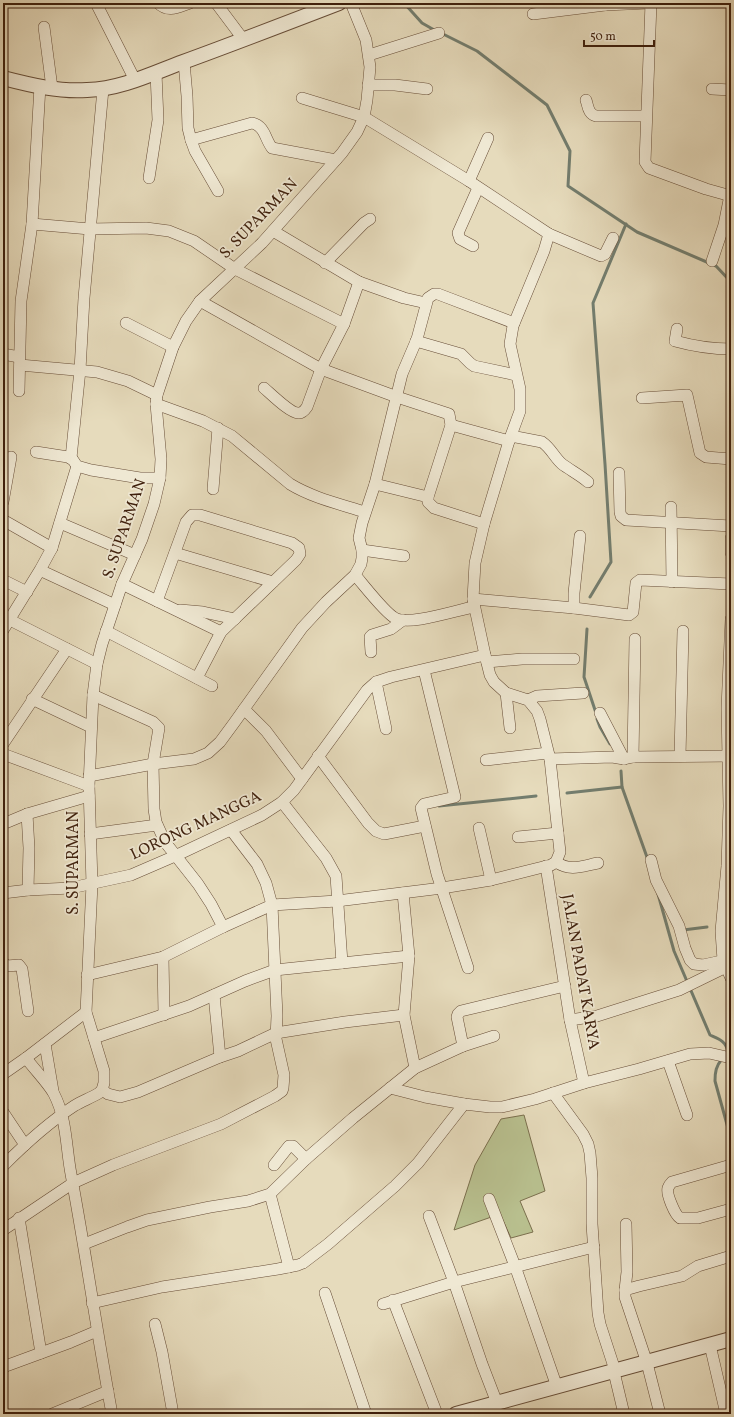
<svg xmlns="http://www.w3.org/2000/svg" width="734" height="1417" viewBox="0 0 734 1417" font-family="Vollkorn,serif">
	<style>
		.green { fill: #b8bf8e; stroke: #7b6f4d }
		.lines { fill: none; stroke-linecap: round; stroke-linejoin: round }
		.stream { stroke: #737d6e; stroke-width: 3 }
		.minor-casing { stroke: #684e38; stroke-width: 12 }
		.tertiary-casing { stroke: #684e38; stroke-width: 16 }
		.minor { stroke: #efe8d3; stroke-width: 11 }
		.tertiary { stroke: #efe8d3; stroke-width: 14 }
		.labels { text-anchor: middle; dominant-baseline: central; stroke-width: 3.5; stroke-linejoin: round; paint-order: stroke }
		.street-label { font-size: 16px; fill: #3e1f0c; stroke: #efe8d3 }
	</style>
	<rect width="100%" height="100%" fill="#e6dbbc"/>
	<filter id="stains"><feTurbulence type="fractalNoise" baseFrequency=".005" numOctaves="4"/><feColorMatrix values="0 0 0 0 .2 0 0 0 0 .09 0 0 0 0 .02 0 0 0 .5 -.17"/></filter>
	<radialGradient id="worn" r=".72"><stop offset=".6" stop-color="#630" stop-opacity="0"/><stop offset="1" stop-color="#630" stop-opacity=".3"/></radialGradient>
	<path class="green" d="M524,1115L545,1191L520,1201L533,1232L511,1238L500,1214L454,1230L475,1165L501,1119Z"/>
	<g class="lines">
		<g class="stream">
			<path d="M404,3L422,23L436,31"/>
			<path d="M441,33L477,51L547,105L570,151L568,186L637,232L716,266L731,282"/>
			<path d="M590,597L611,562L605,464L593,303L626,224"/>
			<path d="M587,629L584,677L596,713"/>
			<path d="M597,719L600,727L610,744"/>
			<path d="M621,771L622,787L648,860"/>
			<path d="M567,793L622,787"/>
			<path d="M439,806L536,796"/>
			<path d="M658,894L674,951L710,1035C719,1039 726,1041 728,1052L725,1054"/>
			<path d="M683,930L707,927"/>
			<path d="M722,1059C716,1066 715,1072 715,1081L731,1139"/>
		</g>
		<g class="minor-casing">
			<g id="minor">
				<path d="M96,3L135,80"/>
				<path d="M158,3C168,13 178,7 190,3"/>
				<path d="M216,3L243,39"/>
				<path d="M604,3L605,5L649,3"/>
				<path d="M651,3L645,162L649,168L706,189L731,196"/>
				<path d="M533,14L605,5"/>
				<path d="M44,27L52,88"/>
				<path d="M369,55L439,33"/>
				<path d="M184,62L187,96L188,128L191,140L195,151L218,191"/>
				<path d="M368,85H395L427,89"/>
				<path d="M712,89L731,90"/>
				<path d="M302,98L364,117L469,181L549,234L601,256L605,254L613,238"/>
				<path d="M586,100C588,106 588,114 596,116H646"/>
				<path d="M191,140L252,123C265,126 265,139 272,148L336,160"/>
				<path d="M149,178L158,120L156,73"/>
				<path d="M469,181L488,138"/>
				<path d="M32,224L90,229L146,228L169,231L194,241L235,269L344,324"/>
				<path d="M273,231L359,282L404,298L426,303"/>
				<path d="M473,246L460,239L458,233L478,188"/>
				<path d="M712,261L724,225L730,195"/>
				<path d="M325,263L364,223L370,219"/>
				<path d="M200,301L321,369L397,397L449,414L451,425L428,497V502L434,508L484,524"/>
				<path d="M126,323L173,347"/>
				<path d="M677,329L675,341C693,346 712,349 731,349"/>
				<path d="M416,341L461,354L470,363L474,366L516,375"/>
				<path d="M3,354L19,357"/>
				<path d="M20,365L97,372L128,381L157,395"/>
				<path d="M264,388C271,394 291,414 299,413C302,413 305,410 307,407L321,369L344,324L359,282"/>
				<path d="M19,391L21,301L32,224L40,86"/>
				<path d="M642,398L687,395L700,453L706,457L731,459"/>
				<path d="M156,404L203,421L232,436L290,484C313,498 340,504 365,512"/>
				<path d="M451,425L509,441"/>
				<path d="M511,436L542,442C551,448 554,457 562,464C570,470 580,475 588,482"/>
				<path d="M36,452L68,457L73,460L77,466L91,470L140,478H160"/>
				<path d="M71,458L80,370L84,298L103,89"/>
				<path d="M619,473L620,512L621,516L626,520L731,526"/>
				<path d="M375,484L428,497"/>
				<path d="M213,489L218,428"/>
				<path d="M3,502L11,457"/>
				<path d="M671,507L672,582"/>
				<path d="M3,520L52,548"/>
				<path d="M60,523L135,555"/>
				<path d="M731,538V553"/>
				<path d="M362,550L404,556"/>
				<path d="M175,553L273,582"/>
				<path d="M44,572L115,605"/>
				<path d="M355,575C363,584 385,613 395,618C410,626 456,610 474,607"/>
				<path d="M3,580L27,592"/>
				<path d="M122,584L221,632"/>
				<path d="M473,599L574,608L629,615L633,612L636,583L640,580L731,584"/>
				<path d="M157,601L186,522L192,515H200L292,543L299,548L300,554L296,560L221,632L197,678"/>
				<path d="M574,608V593L580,536"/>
				<path d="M180,610L203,612L235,619"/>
				<path d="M731,619L727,708L729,806L727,866L721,931L723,960L731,978"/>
				<path d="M10,620L97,664"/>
				<path d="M3,630L40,570L52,548L77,466"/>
				<path d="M106,631L212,686"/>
				<path d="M371,652L370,637L372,635L391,629L403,620"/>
				<path d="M487,662L522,659H574"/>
				<path d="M424,670L455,797L424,804L421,808L437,874L468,968"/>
				<path d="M376,682L386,729"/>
				<path d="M506,693L510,728"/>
				<path d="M93,695L153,722L159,728L153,764L154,809L156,822L165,842L198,884L211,904L223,927"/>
				<path d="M32,699L91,727"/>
				<path d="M528,700L537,696L583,693"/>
				<path d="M244,709L266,731L302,779"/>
				<path d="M600,713L624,759"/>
				<path d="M3,744L67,649"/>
				<path d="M3,754L89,786"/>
				<path d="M318,756L368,823L376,831L384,834L425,826"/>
				<path d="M680,756L683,631"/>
				<path d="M633,757L635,639"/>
				<path d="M550,759L612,757L624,759L633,757L731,756"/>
				<path d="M486,760L548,753"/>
				<path d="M89,776L153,764L194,759L208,753L220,742L234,723L302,628L326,602L355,575L361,564L362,558V550L359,538L362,523L375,484L402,374L417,339L428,298L434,294H438L514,323"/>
				<path d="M282,802L326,858L336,876L342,963"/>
				<path d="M27,814L29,848L28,890"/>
				<path d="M3,824L27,814L89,796"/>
				<path d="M479,828L491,880"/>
				<path d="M90,834L157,825"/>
				<path d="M518,837L558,833"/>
				<path d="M651,860L656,880L679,926L685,948L690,960L694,964L703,965L731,959"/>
				<path d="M556,862C571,872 582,866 598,863"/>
				<path d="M546,866L570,1020L584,1083"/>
				<path d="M3,893L28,890L71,888L131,875L175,856L262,815L282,802L294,790L367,690L376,682L391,677L485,655"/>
				<path d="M403,893L409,956L404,1015L415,1068"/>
				<path d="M163,957L164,1015"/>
				<path d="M3,962L4,964L7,966L19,965L22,969L28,1011"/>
				<path d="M87,975L163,957L223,927L272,905L337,901L442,888L491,880L551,865L556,862L560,852L550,759L540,719L537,711L528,700L506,693L494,682L490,675L485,655L473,599L475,563L484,524L509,441L520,411V389L510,344L513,326L544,251L549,234"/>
				<path d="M214,995L220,1057"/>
				<path d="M570,1020L597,1016L679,990L726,967"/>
				<path d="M94,1038L189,1006L245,981L275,970L409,956"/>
				<path d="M45,1044L53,1091"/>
				<path d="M463,1046L457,1017L458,1014L461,1011L565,986"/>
				<path d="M26,1058C34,1069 48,1083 54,1094C67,1119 66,1148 71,1174C86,1254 97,1334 112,1414"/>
				<path d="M668,1061L687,1115"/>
				<path d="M3,1074L26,1058L86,1012"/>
				<path d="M390,1088L425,1097L464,1104L490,1107H502L535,1099L584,1083L639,1069L690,1054L709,1053L731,1058"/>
				<path d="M102,1090L108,1094L120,1097L138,1092L220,1057L238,1051L276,1033L345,1022L404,1015"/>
				<path d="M553,1093L583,1134L588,1144L590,1153L592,1178V1224L598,1313L600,1324L613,1364L614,1372L624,1414"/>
				<path d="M3,1112L25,1145"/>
				<path d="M274,1165L289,1146H293L306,1159"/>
				<path d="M731,1165L672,1182C670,1184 669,1185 668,1188C666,1194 675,1215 680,1218H698L731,1209"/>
				<path d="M3,1166C25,1144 48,1123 74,1106C82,1101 91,1098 99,1093L102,1090L104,1083V1071L86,1012L92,884L89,786L93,695L97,664L102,644L122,584L142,539L154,504L160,478L161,459L156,404L157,395L173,347L186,321L200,301L262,243L342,153L357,132L364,117L367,100L370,67L366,40L351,3"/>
				<path d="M270,1194L289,1267"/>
				<path d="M489,1199L515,1266L557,1387"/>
				<path d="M429,1216L454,1282L482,1364L497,1403"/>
				<path d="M19,1218L41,1353"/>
				<path d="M626,1224L627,1272L625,1290V1297L647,1363L660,1414"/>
				<path d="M3,1230L73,1183L113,1165L221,1124L275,1096L282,1091L283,1088L284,1075L276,1039L277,1016L272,905L266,883L257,864L231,830"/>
				<path d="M84,1244L127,1227L147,1220L210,1207L248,1201L270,1194L306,1159L353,1118L415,1068L463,1046L494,1036"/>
				<path d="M625,1290L639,1286L682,1276L698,1266L731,1256"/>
				<path d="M325,1293L366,1414"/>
				<path d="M393,1300L437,1414"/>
				<path d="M92,1303L162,1287L278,1269L298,1265L303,1263L328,1244L395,1186L418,1163L464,1104"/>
				<path d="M383,1304L454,1282L594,1247"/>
				<path d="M155,1324L162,1352L173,1414"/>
				<path d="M710,1345L726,1414"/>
				<path d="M3,1367L71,1342L97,1331"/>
				<path d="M52,1414L108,1391"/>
			</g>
		</g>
		<g class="tertiary-casing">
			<g id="tertiary">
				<path d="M3,78C30,85 59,92 87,90C121,89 151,74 183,62C235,43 287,23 339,3"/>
				<path d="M456,1414L731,1339"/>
			</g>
		</g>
		<use href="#minor" class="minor"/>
		<use href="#tertiary" class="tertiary"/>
	</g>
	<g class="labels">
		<g class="street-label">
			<text transform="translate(259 219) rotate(-46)">S. SUPARMAN</text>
			<text transform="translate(125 529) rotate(-71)">S. SUPARMAN</text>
			<text transform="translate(196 826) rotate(-25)">LORONG MANGGA</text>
			<text transform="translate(74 863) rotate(-90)">S. SUPARMAN</text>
			<text transform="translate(580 972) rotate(80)">JALAN PADAT KARYA</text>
		</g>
	</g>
	<rect width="734" height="1417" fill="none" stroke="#e6dbbc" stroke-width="16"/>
	<rect x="4" y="4" width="726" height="1409" fill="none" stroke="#3e1f0c" stroke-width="2"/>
	<rect x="8" y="8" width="718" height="1401" fill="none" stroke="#3e1f0c"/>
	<path d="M584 40v6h70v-6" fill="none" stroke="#3e1f0c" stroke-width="2"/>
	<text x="590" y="40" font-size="12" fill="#3e1f0c" stroke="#efe8d3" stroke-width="3" paint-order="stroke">50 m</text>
	<rect width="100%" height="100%" filter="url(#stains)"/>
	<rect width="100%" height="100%" fill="url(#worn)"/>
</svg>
